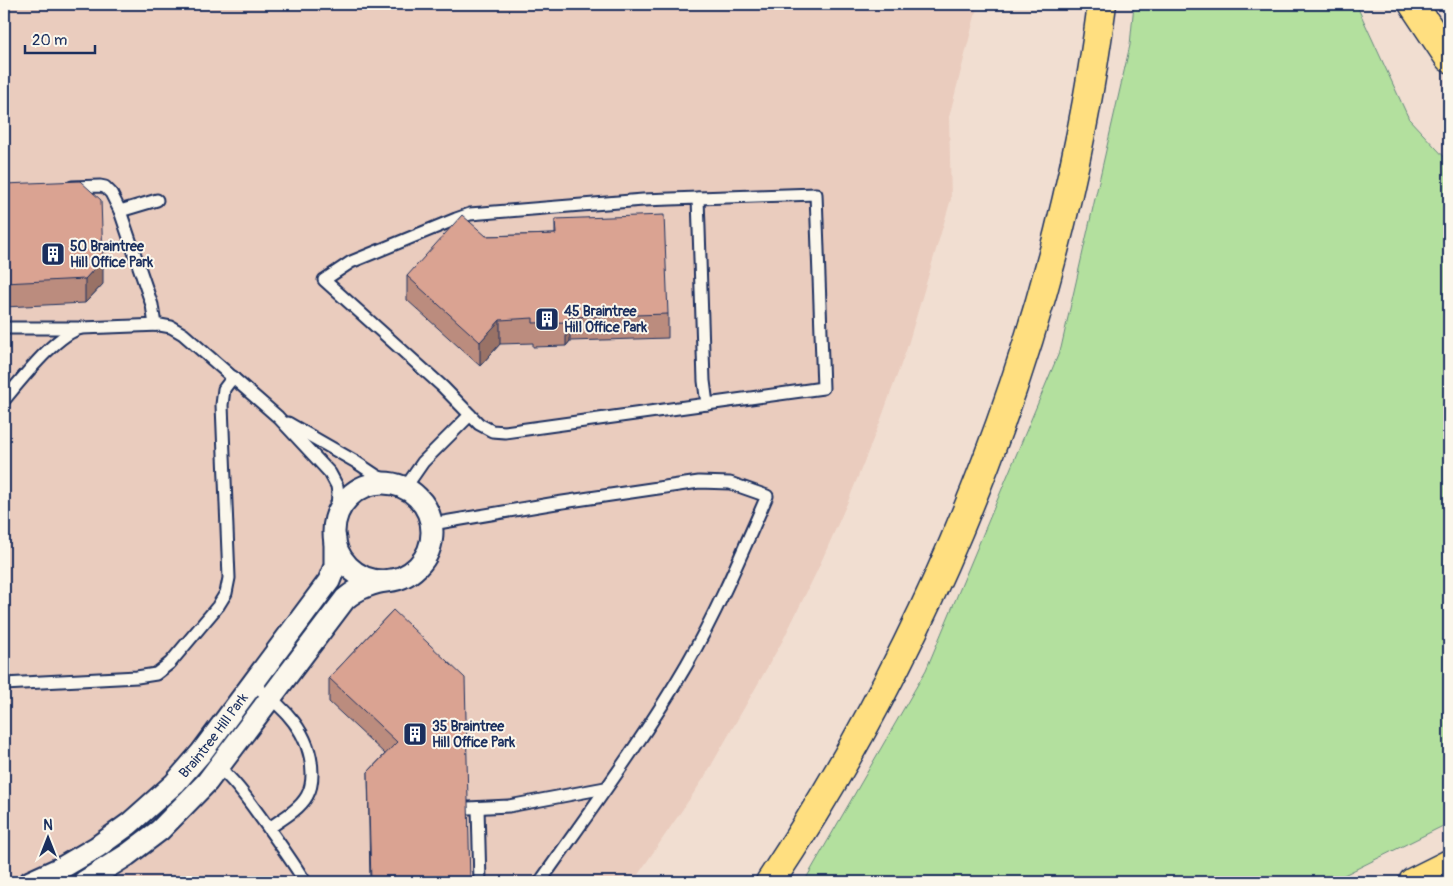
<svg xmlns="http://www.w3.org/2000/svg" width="1453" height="886" viewBox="0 0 1453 886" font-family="Pangolin,sans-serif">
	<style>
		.built { fill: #eaccbe }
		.green { fill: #b3e09e; stroke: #67887e }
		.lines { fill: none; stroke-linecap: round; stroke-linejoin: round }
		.lane-casing { stroke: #1b2f5e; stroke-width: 15 }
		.street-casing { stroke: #1b2f5e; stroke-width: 25 }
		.highway-casing { stroke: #1b2f5e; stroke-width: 31 }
		.lane { stroke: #fbf7ec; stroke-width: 11 }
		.street { stroke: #fbf7ec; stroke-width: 21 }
		.highway { stroke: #ffdf80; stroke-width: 28 }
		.wall { fill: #bb8c7e; stroke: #1b2f5e }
		.shaded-wall { fill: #997266; stroke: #1b2f5e }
		.building { fill: #daa392; stroke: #1b2f5e }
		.labels { text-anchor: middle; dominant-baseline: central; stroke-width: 4; stroke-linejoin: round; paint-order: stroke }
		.poi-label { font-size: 14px; font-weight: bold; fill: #1b2f5e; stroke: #fbf7ec; text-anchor: start }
		.street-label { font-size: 14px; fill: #1b2f5e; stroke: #fbf7ec }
	</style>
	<rect width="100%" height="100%" fill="#f1ded1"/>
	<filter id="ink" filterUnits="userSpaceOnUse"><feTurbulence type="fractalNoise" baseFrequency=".02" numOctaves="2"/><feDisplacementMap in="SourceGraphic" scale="10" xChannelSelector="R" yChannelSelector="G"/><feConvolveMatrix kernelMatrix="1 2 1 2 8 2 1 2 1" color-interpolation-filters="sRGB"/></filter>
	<g filter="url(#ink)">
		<path class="built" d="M4,4H978L949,117L951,199L907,348L880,422L849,499L817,571L783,640L704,778L633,882H4Z"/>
		<path class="green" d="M1134,4H1356L1409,119L1449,162V823L1330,882H804L926,670L1061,348L1130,45Z"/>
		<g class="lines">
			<g class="lane-casing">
				<g id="lane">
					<path d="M72,187L100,186L105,187L111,193L120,211L152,305L155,325"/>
					<path d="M698,198L704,381L707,404L505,432L492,431L479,424L443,387L324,280L351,262L456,219L470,214L643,200Z"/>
					<path d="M698,198L816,194L823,388L707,404"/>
					<path d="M120,211L157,200"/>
					<path d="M4,328H78"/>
					<path d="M4,400C21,380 58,332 82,328L160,325L171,327L183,334L278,417L330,473L337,486L338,493L336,521"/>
					<path d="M288,423L356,462L377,476L397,485"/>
					<path d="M405,488L423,462L470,415"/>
					<path d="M432,524L556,503L699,482L730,483L767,496C742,553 718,610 687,664C643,740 590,811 540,882"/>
					<path d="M4,684L137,677L156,674L170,663L218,606L226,593L229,578L222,405L224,389L233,377"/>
					<path d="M253,684C283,706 312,733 312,774C312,781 311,789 307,796C299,810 282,819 269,828"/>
					<path d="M216,765C233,779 246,797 259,815C275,837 291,859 305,882"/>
					<path d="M468,808L509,806L605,788"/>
					<path d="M478,808L480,882"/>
				</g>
			</g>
			<g class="street-casing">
				<g id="street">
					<circle cx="383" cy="532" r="49"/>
					<path id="s1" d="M30,882L63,867L97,847L129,824L175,783L201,753L329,581L335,566V539"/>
					<path d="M84,882L127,855L160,830L207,782L345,599C359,587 373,583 390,580"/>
				</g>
			</g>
			<g class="highway-casing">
				<g id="highway">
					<path d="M1413,4L1449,58"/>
					<path d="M770,882C944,620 1062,316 1102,4"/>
					<path d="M1413,882L1449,864"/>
				</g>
			</g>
			<use href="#lane" class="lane"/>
			<use href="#street" class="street"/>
			<use href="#highway" class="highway"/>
		</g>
		<g class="wall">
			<path d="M4,184L103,284L85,303L4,307Z"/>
			<path d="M555,219L668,314V338L570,341L566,346L533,347V343L500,344L480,366L407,300V276L486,236L555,234Z"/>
			<path d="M393,610L470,882H370L368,772L385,754L329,702V678Z"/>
		</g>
		<g class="shaded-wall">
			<path d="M103,259V284L85,303V279Z"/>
			<path d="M570,317V341L566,346V322Z"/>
			<path d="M500,320V344L480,366V342Z"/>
		</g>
		<g class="building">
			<path d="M80,181L101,200L103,259L85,279L4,283V184Z"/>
			<path d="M462,215L486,236L556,234L555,219L664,215L668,314L570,317L566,322L533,323V318L500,320L480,342L407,276Z"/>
			<path d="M393,610L465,678L470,882H371L368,772L397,742L329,678Z"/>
		</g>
	</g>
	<defs>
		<g id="building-square" transform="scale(1.25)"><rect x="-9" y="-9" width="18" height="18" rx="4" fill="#1b2f5e" stroke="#fbf7ec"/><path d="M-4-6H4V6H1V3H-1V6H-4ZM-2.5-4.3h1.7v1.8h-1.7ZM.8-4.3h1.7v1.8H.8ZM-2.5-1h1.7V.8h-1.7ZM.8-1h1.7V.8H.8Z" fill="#fff"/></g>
	</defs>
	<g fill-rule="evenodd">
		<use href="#building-square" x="53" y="254"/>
		<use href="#building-square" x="547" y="319"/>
		<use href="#building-square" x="415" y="734"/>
	</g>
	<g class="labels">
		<g class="poi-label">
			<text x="70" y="246">50 Braintree<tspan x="70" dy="16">Hill Office Park</tspan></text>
			<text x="564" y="311">45 Braintree<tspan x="564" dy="16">Hill Office Park</tspan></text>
			<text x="432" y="726">35 Braintree<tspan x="432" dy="16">Hill Office Park</tspan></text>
		</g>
		<g class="street-label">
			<text stroke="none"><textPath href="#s1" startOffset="238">Braintree Hill Park</textPath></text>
		</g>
	</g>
	<rect width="1453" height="886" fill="none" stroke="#fbf7ec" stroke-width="20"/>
	<rect x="10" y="10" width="1433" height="866" fill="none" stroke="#1b2f5e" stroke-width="2" filter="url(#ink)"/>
	<g transform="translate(48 838)" stroke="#fbf7ec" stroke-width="4" paint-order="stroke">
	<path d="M0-4L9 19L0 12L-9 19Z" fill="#1b2f5e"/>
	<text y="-8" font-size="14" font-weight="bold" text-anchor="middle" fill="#1b2f5e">N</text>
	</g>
	<path d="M25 45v8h70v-8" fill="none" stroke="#1b2f5e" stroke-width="2.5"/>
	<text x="32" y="45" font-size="15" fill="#1b2f5e" stroke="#fbf7ec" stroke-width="4" paint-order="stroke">20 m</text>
</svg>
